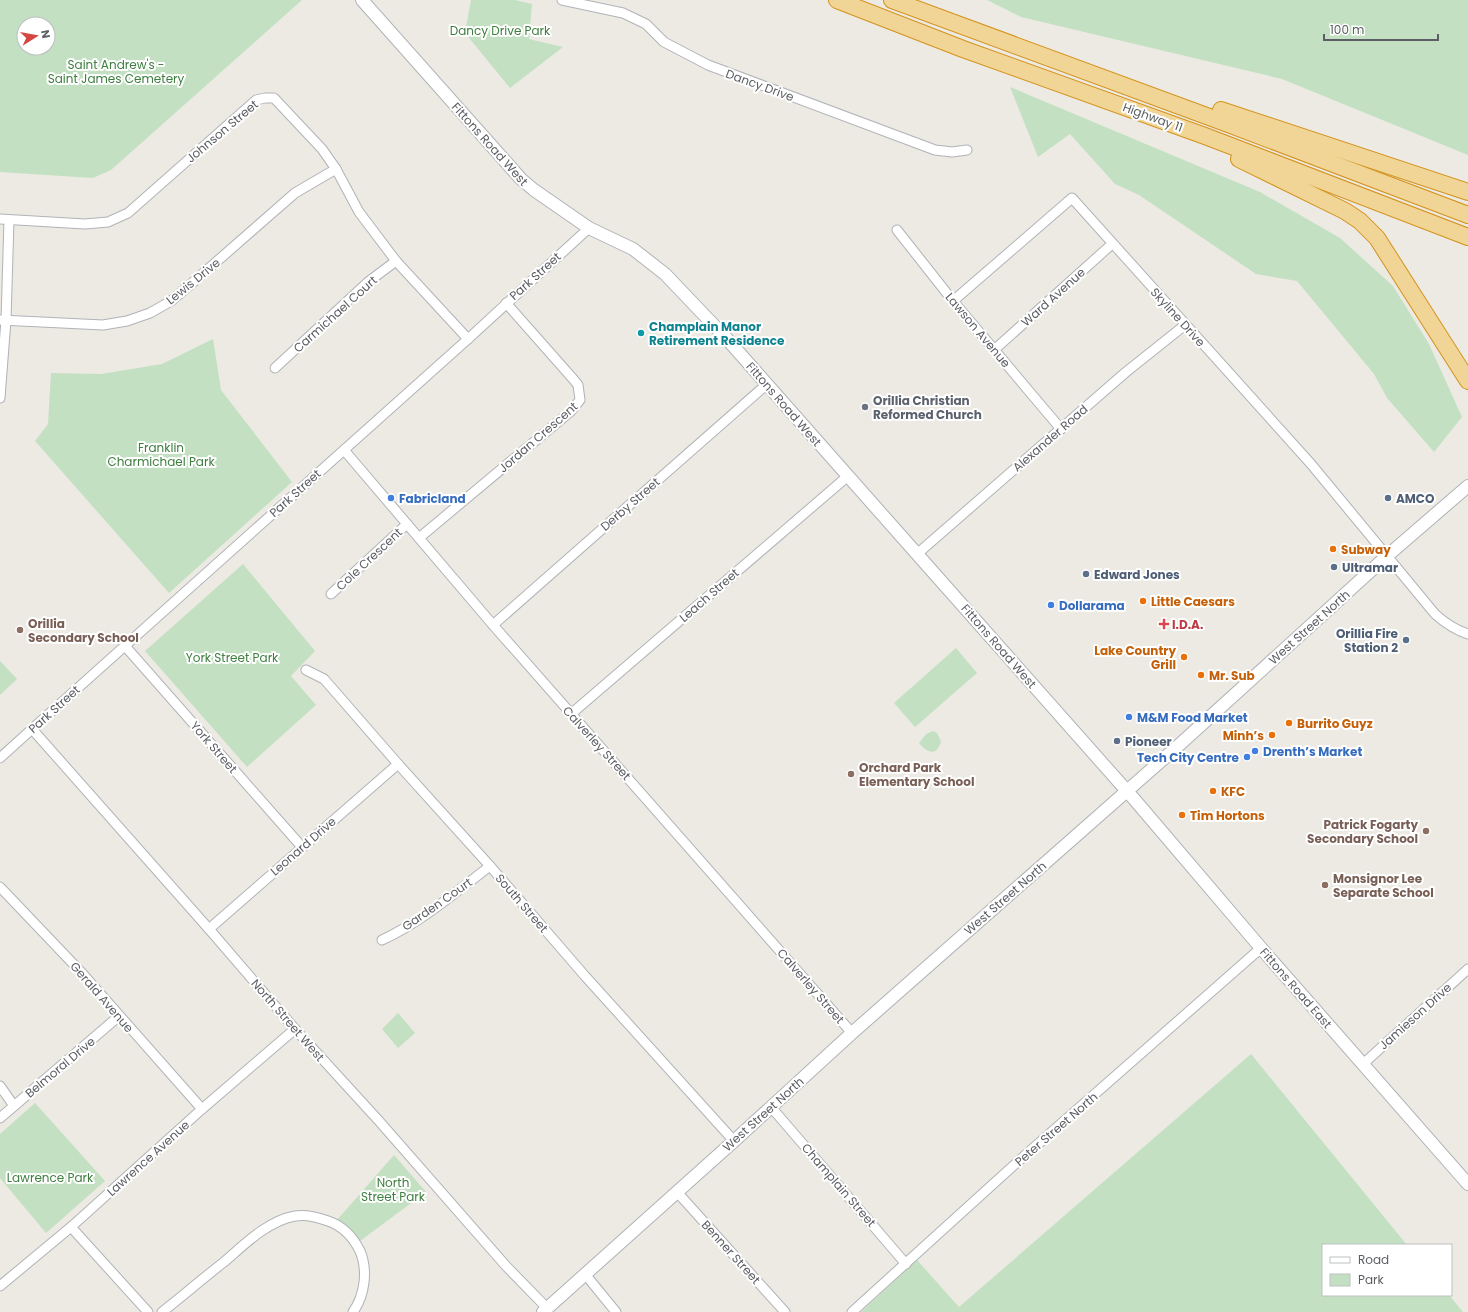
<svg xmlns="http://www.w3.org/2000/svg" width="1468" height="1312" viewBox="0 0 1468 1312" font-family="Poppins,sans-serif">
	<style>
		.green { fill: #c3e1c2; fill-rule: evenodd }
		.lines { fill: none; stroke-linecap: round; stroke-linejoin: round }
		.street-casing { stroke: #b0b3b7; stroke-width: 11 }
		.secondary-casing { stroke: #afb2b6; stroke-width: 14 }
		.highway-casing { stroke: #d4921b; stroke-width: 18 }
		.street { stroke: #fff; stroke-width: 9 }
		.secondary { stroke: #fff; stroke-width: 12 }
		.highway { stroke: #f0d596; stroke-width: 16 }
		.culture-dot { fill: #0f9aa8; stroke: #fff; stroke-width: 1.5 }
		.worship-dot { fill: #6b7280; stroke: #fff; stroke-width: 1.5 }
		.shop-dot { fill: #3f7fe0; stroke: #fff; stroke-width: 1.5 }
		.service-dot { fill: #5c6f8a; stroke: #fff; stroke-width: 1.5 }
		.food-dot { fill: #e8710a; stroke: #fff; stroke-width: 1.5 }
		.health-dot { fill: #e0444e; stroke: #fff; stroke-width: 1.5 }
		.education-dot { fill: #8d6e63; stroke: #fff; stroke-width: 1.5 }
		.labels { text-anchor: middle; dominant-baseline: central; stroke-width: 4; stroke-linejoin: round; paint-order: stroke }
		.park-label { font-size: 12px; fill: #3e7e3f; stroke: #fff }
		.street-label { font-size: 12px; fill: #5b5e62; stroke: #fff }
		.culture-label { font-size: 12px; font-weight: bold; fill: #0d838f; stroke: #fff; text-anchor: start }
		.worship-label { font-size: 12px; font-weight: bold; fill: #5b616d; stroke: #fff; text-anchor: start }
		.shop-label { font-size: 12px; font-weight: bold; fill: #366cbe; stroke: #fff; text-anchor: start }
		.service-label { font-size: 12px; font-weight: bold; fill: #4e5e75; stroke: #fff; text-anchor: start }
		.food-label { font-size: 12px; font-weight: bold; fill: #c56008; stroke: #fff; text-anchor: start }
		.education-label { font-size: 12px; font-weight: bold; fill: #785e54; stroke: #fff; text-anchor: start }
		.health-label { font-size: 12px; font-weight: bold; fill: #be3a42; stroke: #fff; text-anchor: start }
	</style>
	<rect width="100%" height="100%" fill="#eceae3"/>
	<g class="green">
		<path d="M0,0H302L111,170L93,178L0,172ZM24,24H48V48H24Z"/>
		<path d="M471,0H515L532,4L529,39L563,47L510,88L465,33Z"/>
		<path d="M987,0H1468V155L1282,79L1021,17Z"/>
		<path d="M1010,87L1260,192L1340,238L1393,286L1429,344L1462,417L1434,452L1387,398L1374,374L1297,281L1256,274L1139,195L1115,184L1070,134L1038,157Z"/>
		<path d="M213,339L221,390L292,482L169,593L35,441L48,424L51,373L101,374L162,364Z"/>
		<path d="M243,564L315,651L291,676L316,705L247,767L145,651Z"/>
		<path d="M956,648L977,673L915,727L894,703Z"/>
		<path d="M0,661L17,679L0,695Z"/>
		<path d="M933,731L937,733L941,741C937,757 927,753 919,743L926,734Z"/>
		<path d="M398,1013L415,1033L398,1048L382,1029Z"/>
		<path d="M1251,1054L1407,1245H1323V1295H1449L1463,1312H861L917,1260L959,1307Z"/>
		<path d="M35,1103L105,1181L46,1233L0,1178V1134Z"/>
		<path d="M394,1155L426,1192L360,1241L337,1220Z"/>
	</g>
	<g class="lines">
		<g class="street-casing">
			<g id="street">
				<path d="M562,0L623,13L646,24L664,42L708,65L935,150L952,152L967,150"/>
				<path d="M0,219L85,224L108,222L128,213L256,100L265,98H274L322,149L336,169L359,212L396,261L468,339"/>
				<path d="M897,230L953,301L1061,429"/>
				<path d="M953,301L1072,198L1311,464L1435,614C1445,623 1455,630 1468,634"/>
				<path d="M0,320L103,325L127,321L150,313L171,301L191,284L295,193L336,169"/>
				<path d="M994,350L1112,244"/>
				<path d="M275,368L368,282L396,261"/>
				<path d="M0,398L6,320L9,220"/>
				<path d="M344,450L493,625L852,1033"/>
				<path d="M419,538L571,411L580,400L578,385L574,380L506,303"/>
				<path d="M917,554L1126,372L1185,325"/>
				<path d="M331,594L407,524"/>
				<path d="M493,625L767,384"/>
				<path d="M125,646L302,847"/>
				<path d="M306,670L324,679L398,764L490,866L585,976L734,1141"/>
				<path d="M571,714L848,476"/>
				<path d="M32,729L209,929L295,1029L379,1121L506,1266L547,1308"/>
				<path d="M0,758L32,729L468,339L589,228"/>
				<path d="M0,887L81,972L202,1109"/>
				<path d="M209,929L398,764"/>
				<path d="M382,940C421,922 456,892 490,866"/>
				<path d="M1363,1064L1468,969"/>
				<path d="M0,1086L14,1106"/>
				<path d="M771,1107L906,1264"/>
				<path d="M0,1118L119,1016"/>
				<path d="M677,1192L785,1312"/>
				<path d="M71,1227L148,1312"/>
				<path d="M585,1274L616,1312"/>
				<path d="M0,1286L71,1227L202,1109L295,1029"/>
				<path d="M162,1312C183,1296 203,1278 224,1262C244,1245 267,1221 295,1216C306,1214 317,1217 328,1221C343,1226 353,1237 360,1251C368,1270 365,1295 353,1312"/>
				<path d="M852,1312L1013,1166L1261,948"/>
			</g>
		</g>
		<g class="secondary-casing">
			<g id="secondary">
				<path d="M362,0L521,179L534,190L573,217L589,228L633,249L665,274L727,339L848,476L917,554L1134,799L1261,948L1468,1184"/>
				<path d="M543,1312L734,1141L852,1033L1178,746L1387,556L1468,486"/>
			</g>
		</g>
		<g class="highway-casing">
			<g id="highway">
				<path d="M837,0L963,49L1205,136L1468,237"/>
				<path d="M892,0L1231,125L1468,215"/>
				<path d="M1221,110L1468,192"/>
				<path d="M1239,159L1345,211L1360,221L1377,238L1468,381"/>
			</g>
		</g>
		<use href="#street" class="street"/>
		<use href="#secondary" class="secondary"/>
		<use href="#highway" class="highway"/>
	</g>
	<circle class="culture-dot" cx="641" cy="333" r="4"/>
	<circle class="worship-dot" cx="865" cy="407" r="4"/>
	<g class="shop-dot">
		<circle cx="391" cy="498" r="4"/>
		<circle cx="1051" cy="605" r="4"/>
		<circle cx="1129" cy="717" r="4"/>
		<circle cx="1255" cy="751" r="4"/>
		<circle cx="1247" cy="757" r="4"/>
	</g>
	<g class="service-dot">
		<circle cx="1388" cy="498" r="4"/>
		<circle cx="1334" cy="567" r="4"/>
		<circle cx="1086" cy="574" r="4"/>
		<circle cx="1406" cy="640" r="4"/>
		<circle cx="1117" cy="741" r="4"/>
	</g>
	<g class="food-dot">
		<circle cx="1333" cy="549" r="4"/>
		<circle cx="1143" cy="601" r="4"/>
		<circle cx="1184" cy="657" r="4"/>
		<circle cx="1201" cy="675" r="4"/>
		<circle cx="1289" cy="723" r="4"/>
		<circle cx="1272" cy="735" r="4"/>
		<circle cx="1213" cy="791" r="4"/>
		<circle cx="1182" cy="815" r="4"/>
	</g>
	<path class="health-dot" d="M1162 618h4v4h4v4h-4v4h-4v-4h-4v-4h4z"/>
	<g class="education-dot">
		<circle cx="20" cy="630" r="4"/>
		<circle cx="851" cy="774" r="4"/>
		<circle cx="1426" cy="831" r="4"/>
		<circle cx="1325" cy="885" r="4"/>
	</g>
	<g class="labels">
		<g class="park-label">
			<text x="500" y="30">Dancy Drive Park</text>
			<text x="116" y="64">Saint Andrew's -<tspan x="116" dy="14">Saint James Cemetery</tspan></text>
			<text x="161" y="447">Franklin<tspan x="161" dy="14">Charmichael Park</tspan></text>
			<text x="232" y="657">York Street Park</text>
			<text x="50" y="1177">Lawrence Park</text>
			<text x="393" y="1182">North<tspan x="393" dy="14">Street Park</tspan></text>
		</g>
		<g class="street-label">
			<text transform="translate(760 85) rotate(20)">Dancy Drive</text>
			<text transform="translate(1153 117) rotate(20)">Highway 11</text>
			<text transform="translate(222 131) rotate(-40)">Johnson Street</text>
			<text transform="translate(490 144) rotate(48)">Fittons Road West</text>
			<text transform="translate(535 276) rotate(-42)">Park Street</text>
			<text transform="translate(193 281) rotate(-39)">Lewis Drive</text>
			<text transform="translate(1053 297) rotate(-42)">Ward Avenue</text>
			<text transform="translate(335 314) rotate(-42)">Carmichael Court</text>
			<text transform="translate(1178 317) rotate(48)">Skyline Drive</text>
			<text transform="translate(978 330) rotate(50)">Lawson Avenue</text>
			<text transform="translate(784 404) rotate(49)">Fittons Road West</text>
			<text transform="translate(538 437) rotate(-41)">Jordan Crescent</text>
			<text transform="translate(1050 438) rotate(-41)">Alexander Road</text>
			<text transform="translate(295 493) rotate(-42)">Park Street</text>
			<text transform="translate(630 504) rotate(-41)">Derby Street</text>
			<text transform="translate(369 559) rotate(-43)">Cole Crescent</text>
			<text transform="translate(709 595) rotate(-41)">Leach Street</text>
			<text transform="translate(1309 627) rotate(-42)">West Street North</text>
			<text transform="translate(999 646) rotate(49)">Fittons Road West</text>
			<text transform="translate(54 709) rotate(-42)">Park Street</text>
			<text transform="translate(597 743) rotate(48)">Calverley Street</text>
			<text transform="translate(214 747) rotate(49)">York Street</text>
			<text transform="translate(303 846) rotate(-41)">Leonard Drive</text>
			<text transform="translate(1005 898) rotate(-41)">West Street North</text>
			<text transform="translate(522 903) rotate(49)">South Street</text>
			<text transform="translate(437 904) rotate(-35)">Garden Court</text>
			<text transform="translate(811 986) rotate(49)">Calverley Street</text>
			<text transform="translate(1296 988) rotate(49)">Fittons Road East</text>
			<text transform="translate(102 997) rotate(49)">Gerald Avenue</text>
			<text transform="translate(1415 1016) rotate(-42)">Jamieson Drive</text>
			<text transform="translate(288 1020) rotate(49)">North Street West</text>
			<text transform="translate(60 1067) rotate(-40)">Belmoral Drive</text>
			<text transform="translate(763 1114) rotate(-42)">West Street North</text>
			<text transform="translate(1056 1129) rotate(-41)">Peter Street North</text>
			<text transform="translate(148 1158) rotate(-42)">Lawrence Avenue</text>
			<text transform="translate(839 1185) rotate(49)">Champlain Street</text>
			<text transform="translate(731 1252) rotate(48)">Benner Street</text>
		</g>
		<g class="culture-label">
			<text x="649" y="326">Champlain Manor<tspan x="649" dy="14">Retirement Residence</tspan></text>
		</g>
		<g class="worship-label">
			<text x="873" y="400">Orillia Christian<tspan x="873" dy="14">Reformed Church</tspan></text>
		</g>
		<g class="shop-label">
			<text x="399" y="498">Fabricland</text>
			<text x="1059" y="605">Dollarama</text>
			<text x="1137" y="717">M&amp;M Food Market</text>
			<text x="1263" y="751">Drenth’s Market</text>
			<text x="1239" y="757" text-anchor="end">Tech City Centre</text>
		</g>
		<g class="service-label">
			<text x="1396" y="498">AMCO</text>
			<text x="1342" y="567">Ultramar</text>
			<text x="1094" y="574">Edward Jones</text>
			<text x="1398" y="633" text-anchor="end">Orillia Fire<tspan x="1398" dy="14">Station 2</tspan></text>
			<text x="1125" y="741">Pioneer</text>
		</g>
		<g class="food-label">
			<text x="1341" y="549">Subway</text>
			<text x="1151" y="601">Little Caesars</text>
			<text x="1176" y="650" text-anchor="end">Lake Country<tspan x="1176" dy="14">Grill</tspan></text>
			<text x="1209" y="675">Mr. Sub</text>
			<text x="1297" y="723">Burrito Guyz</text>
			<text x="1264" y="735" text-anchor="end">Minh’s</text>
			<text x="1221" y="791">KFC</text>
			<text x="1190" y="815">Tim Hortons</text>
		</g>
		<g class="education-label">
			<text x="28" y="623">Orillia<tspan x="28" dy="14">Secondary School</tspan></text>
			<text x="859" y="767">Orchard Park<tspan x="859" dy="14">Elementary School</tspan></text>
			<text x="1418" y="824" text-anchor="end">Patrick Fogarty<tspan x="1418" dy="14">Secondary School</tspan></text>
			<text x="1333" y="878">Monsignor Lee<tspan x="1333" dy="14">Separate School</tspan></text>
		</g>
		<g class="health-label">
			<text x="1172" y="624">I.D.A.</text>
		</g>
	</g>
	<rect x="1322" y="1244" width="130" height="52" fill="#ffffff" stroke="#bdbfc0"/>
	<rect x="1330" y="1257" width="20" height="6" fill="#ffffff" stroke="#bdbfc0"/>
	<text x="1358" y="1264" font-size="12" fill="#5b5e62">Road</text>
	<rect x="1330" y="1274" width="20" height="12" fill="#c3e1c2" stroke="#bdbfc0"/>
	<text x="1358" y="1284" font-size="12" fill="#5b5e62">Park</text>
	<g transform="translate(36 36) rotate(79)"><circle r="19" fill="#ffffff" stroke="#bdbfc0"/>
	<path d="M0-3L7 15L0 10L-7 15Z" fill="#d44641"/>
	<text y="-6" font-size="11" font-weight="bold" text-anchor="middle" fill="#5b5e62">N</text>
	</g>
	<path d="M1324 34v6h114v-6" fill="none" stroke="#5b5e62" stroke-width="2"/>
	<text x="1330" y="34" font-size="12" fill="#5b5e62" stroke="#ffffff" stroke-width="3" paint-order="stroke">100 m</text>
</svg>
